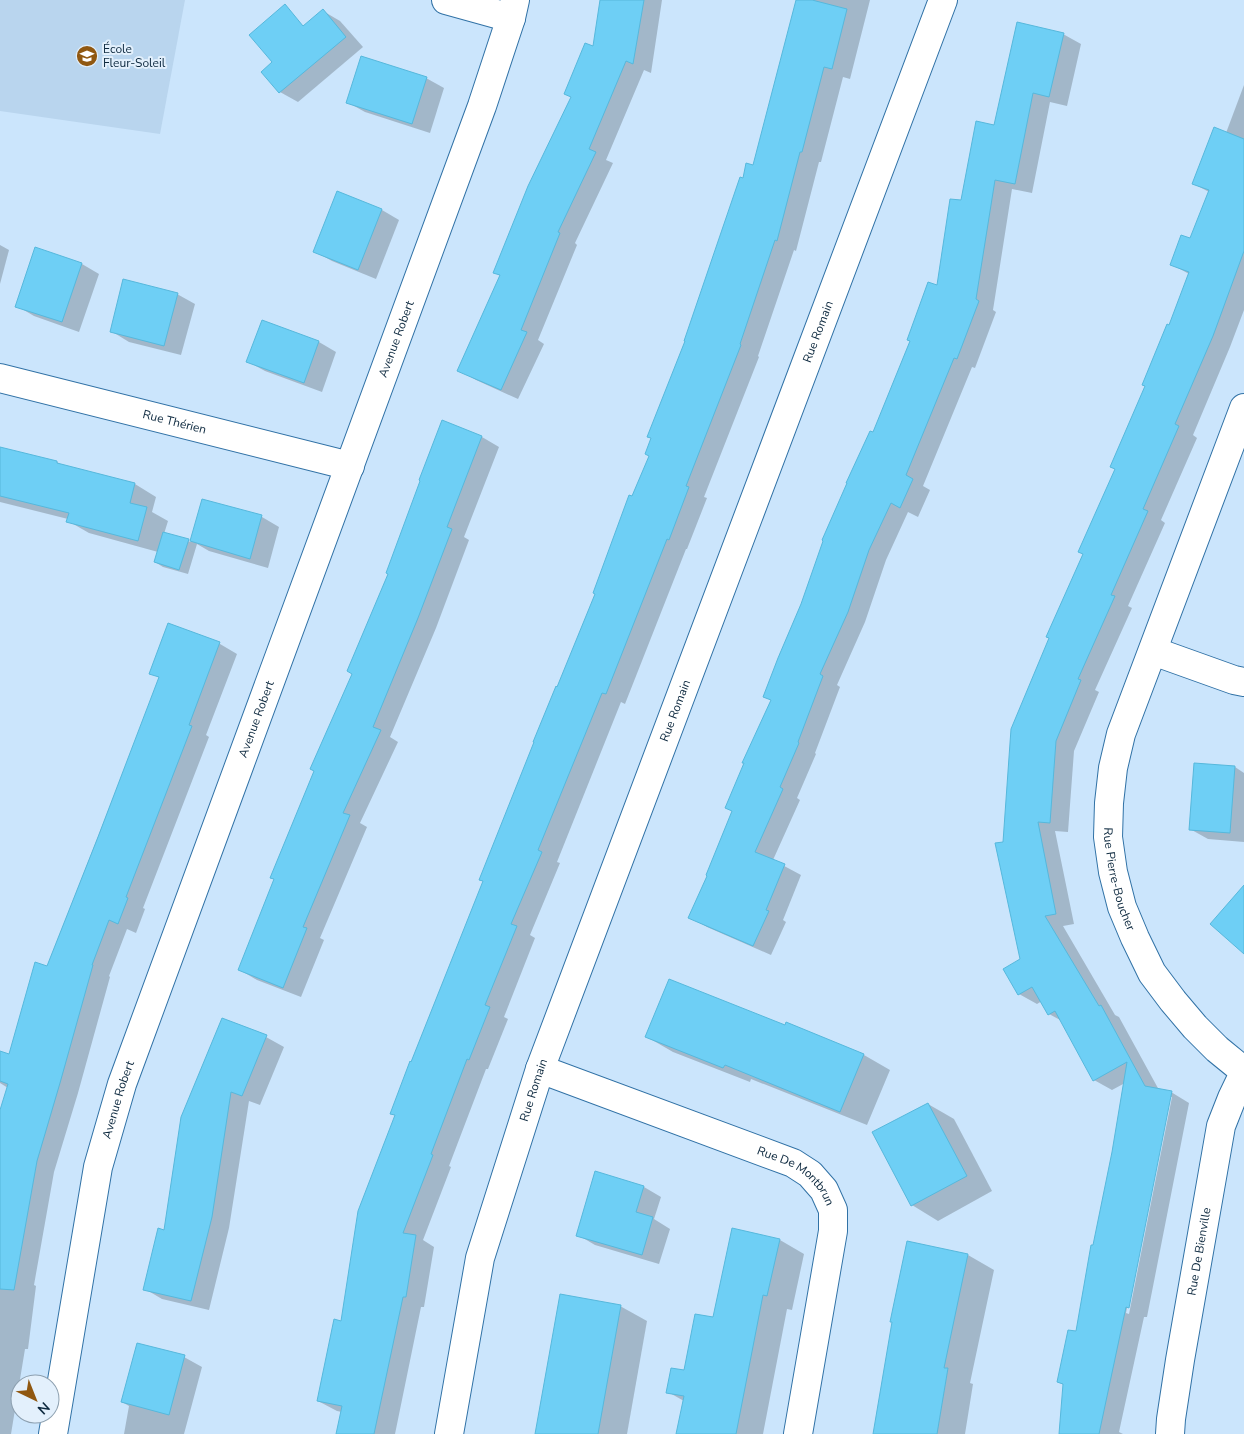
<svg xmlns="http://www.w3.org/2000/svg" width="1244" height="1434" viewBox="0 0 1244 1434" font-family="'Nunito Sans',sans-serif">
	<style>
		.built { fill: #b9d5ee }
		.shadow { fill: #0003; fill-rule: evenodd }
		.building { fill: #6ecff5; stroke: #56b8dc }
		.lines { fill: none; stroke-linecap: round; stroke-linejoin: round }
		.minor-casing { stroke: #3172a6; stroke-width: 30 }
		.minor { stroke: #fff; stroke-width: 28 }
		.labels { text-anchor: middle; dominant-baseline: central; stroke-width: 4; stroke-linejoin: round; paint-order: stroke }
		.poi-label { font-size: 12px; fill: #0c283e; stroke: #e3f0fc; text-anchor: start }
		.street-label { font-size: 12px; fill: #0c283e; stroke: #e3f0fc }
	</style>
	<rect width="100%" height="100%" fill="#cbe5fc"/>
	<path class="built" d="M0,0H185L160,134L0,111Z"/>
	<g class="shadow">
		<path d="M601,0H662L651,73L644,70L606,160L613,163L575,243L577,245L538,340L544,344L518,399L476,380L459,370L501,275L572,97L594,48Z"/>
		<path d="M798,0L813,1V0H870L850,79L843,77L821,162H819L796,251L794,250L758,356L759,357L704,497L707,498L687,549H686L625,704L621,702L557,862L560,863L530,935L535,938L504,1017L508,1019L488,1069H486L449,1166L451,1167L423,1240L434,1247L424,1307H421L395,1434H337L342,1412L337,1411L318,1401L342,1322L396,1116L411,1063L484,881L558,689L597,593L632,497L650,456L687,341L744,179L754,166Z"/>
		<path d="M323,11L340,21L363,47L298,102L280,92Z"/>
		<path d="M1063,34L1081,44L1067,106L1050,102L1032,193L1012,189L993,310L996,312L975,368L972,367L923,486L930,490L918,517L908,512L886,560L865,622L837,685L840,687L815,753L816,754L797,798L800,800L773,860L801,875L783,920L786,922L771,955L707,927L690,917L708,875L733,811L772,700L873,434L938,287L962,202L995,126Z"/>
		<path d="M426,78L444,88L430,133L365,112L347,102Z"/>
		<path d="M1244,85V310L1230,347L1193,435L1197,438L1161,520L1165,523L1128,606L1132,608L1095,690L1099,692L1074,751L1068,832L1055,831L1074,924L1063,926L1115,1015L1119,1017L1159,1090L1171,1092L1189,1103L1147,1317H1144L1119,1432L1123,1434H1060L1064,1385L1058,1382L1077,1333L1113,1153L1125,1083L1112,1090L1094,1080L1062,1021L1049,1014L1042,1001L1037,1004L1019,994L1021,960L1004,843L1085,554L1189,274L1171,264L1191,240L1209,192L1194,184L1226,133ZM1169,1097H1172L1129,1314L1126,1313Z"/>
		<path d="M338,193L382,210L399,220L376,279L332,261L314,251Z"/>
		<path d="M0,245L9,250L0,284Z"/>
		<path d="M36,249L82,264L99,274L79,332L34,316L17,306Z"/>
		<path d="M177,294L195,304L181,355L129,342L111,331Z"/>
		<path d="M262,322L319,342L336,352L322,392L265,371L247,361Z"/>
		<path d="M443,422L482,437L499,447L464,537L469,540L436,628L390,737L398,742L360,823L367,827L320,938L324,940L301,997L257,980L240,970L354,674Z"/>
		<path d="M0,448L57,462L61,465L135,484L156,497L152,512L168,521L164,534L191,542L203,500L262,517L279,527L268,568L209,551L197,544L188,574L163,567L155,562L158,552L89,533L68,521V519L0,502Z"/>
		<path d="M169,625L220,644L237,654L206,735L209,737L143,908L145,909L136,933L127,929L109,976L110,977L78,1093L54,1172L34,1285L36,1286L28,1349H25L11,1434H0V1114L8,1088L0,1083V1053L10,1056L47,967L160,678L151,673Z"/>
		<path d="M1235,767L1244,773V842L1208,839L1190,829Z"/>
		<path d="M786,1026L864,1055L890,1070L867,1125L751,1079L750,1082L673,1052L647,1037Z"/>
		<path d="M266,1037L284,1047L260,1105L249,1101L229,1228L209,1310L162,1299L145,1289L165,1231L182,1118Z"/>
		<path d="M928,1104L954,1119L992,1191L938,1221L912,1205Z"/>
		<path d="M644,1187L661,1197L654,1219L670,1229L659,1264L595,1245L578,1235Z"/>
		<path d="M780,1240L804,1254L792,1310L787,1309L763,1434H677L684,1401L668,1392L685,1371L714,1319Z"/>
		<path d="M968,1255L994,1270L970,1383L973,1384L965,1434H874Z"/>
		<path d="M620,1306L647,1321L627,1434H536Z"/>
		<path d="M184,1357L202,1367L184,1434H124L129,1406L122,1402Z"/>
	</g>
	<g class="building">
		<path d="M600,0H644L633,64L626,61L589,149L596,152L558,232L560,233L521,330L527,332L501,390L457,371L500,275L493,273L528,186L571,97L564,94L585,43L593,46Z"/>
		<path d="M796,0H812L847,9L832,69L824,67L802,152H800L777,241L775,240L740,344L741,345L686,486L689,487L669,540L667,539L606,694L602,693L538,850L542,852L511,924L517,926L485,1005L490,1007L469,1060L467,1059L431,1154L433,1155L403,1233L416,1235L406,1297H403L374,1434H336L342,1406L317,1401L334,1319L341,1321L358,1211L395,1115L390,1114L410,1061L411,1062L483,881L479,880L534,742H533L556,686L557,687L595,594L593,593L629,495L632,496L649,456L645,454L651,438L647,437L685,341H684L740,177L743,178L746,163L753,165Z"/>
		<path d="M285,4L303,26L323,9L346,37L279,93L261,72L272,62L249,35Z"/>
		<path d="M1017,22L1064,33L1049,97L1033,93L1015,184L995,180L976,299L979,301L957,359L954,358L906,475L913,479L900,508L891,503L869,550L848,612L820,674L823,676L798,742L799,743L780,787L783,789L755,852L785,864L766,910L769,911L753,946L688,918L707,876L706,875L732,811L725,808L744,763H742L771,700L763,697L778,658L801,604L823,541L822,540L847,483H846L870,431L873,432L910,341L907,340L928,282L937,285L950,199L961,200L976,121L994,125Z"/>
		<path d="M361,56L427,77L412,124L346,103Z"/>
		<path d="M1214,127L1244,139V251L1213,336L1175,424L1179,426L1143,509L1148,511L1111,595L1115,596L1078,679L1081,680L1056,741L1050,823L1038,822L1056,914L1045,916L1099,1006L1101,1005L1145,1086L1172,1091L1129,1308L1126,1307L1099,1434H1059L1063,1384L1057,1382L1068,1330L1076,1331L1091,1245H1093L1112,1152L1127,1062L1093,1081L1055,1011L1048,1015L1032,987L1018,995L1003,969L1020,959L995,843L1003,842L1011,729L1049,638L1046,637L1083,554L1078,552L1115,469L1110,467L1145,386L1142,385L1167,324L1169,325L1189,272L1170,265L1181,235L1190,238L1209,190L1192,184Z"/>
		<path d="M337,191L382,209L358,270L313,252Z"/>
		<path d="M35,247L82,263L62,322L15,307Z"/>
		<path d="M123,279L178,293L164,346L110,332Z"/>
		<path d="M262,320L319,341L304,383L246,362Z"/>
		<path d="M442,420L482,436L447,527L452,529L418,618L373,727L381,730L343,813L350,815L303,927L307,928L283,988L238,970L274,879L270,878L314,771L310,769L352,674L347,671L388,574L386,573L420,481L419,480Z"/>
		<path d="M0,447L57,461V463L135,483L130,503L147,507L138,541L66,522L69,513L0,496Z"/>
		<path d="M202,499L262,515L250,559L190,541Z"/>
		<path d="M163,532L189,539L179,570L154,562Z"/>
		<path d="M168,623L220,642L189,725L192,726L126,897L128,898L118,924L109,920L92,965H93L60,1083L37,1161L14,1290L0,1289V1110L8,1084L0,1081V1051L9,1054L35,962L47,966L98,837L159,677L149,674Z"/>
		<path d="M1194,763L1235,766L1230,833L1189,830Z"/>
		<path d="M1244,885V954L1210,924Z"/>
		<path d="M669,979L785,1025L786,1022L864,1054L840,1112L725,1065L723,1068L645,1037Z"/>
		<path d="M222,1018L267,1035L242,1096L231,1092L212,1217L191,1301L143,1290L158,1228L164,1230L181,1117Z"/>
		<path d="M928,1103L967,1176L911,1206L872,1132Z"/>
		<path d="M595,1171L644,1186L636,1212L653,1217L642,1255L576,1236Z"/>
		<path d="M732,1228L780,1239L767,1296L763,1295L736,1434H676L684,1396L666,1393L671,1368L684,1370L695,1314L713,1317Z"/>
		<path d="M907,1241L968,1254L944,1368H948L937,1434H873L892,1322H890Z"/>
		<path d="M560,1294L621,1305L598,1434H535Z"/>
		<path d="M137,1343L185,1355L169,1415L121,1402Z"/>
	</g>
	<g class="lines">
		<g class="minor-casing">
			<g id="minor">
				<path d="M446,0L511,18"/>
				<path id="s1" d="M0,378L350,466"/>
				<path id="s2" d="M1244,408L1121,734L1113,768L1109,803L1108,837L1113,872L1122,907L1135,938L1152,973L1173,1001L1195,1027L1217,1049L1244,1071"/>
				<path d="M1153,651L1234,680L1244,682"/>
				<path id="s3" d="M540,1069L793,1163L810,1174L824,1190L833,1210V1231L798,1434"/>
				<path id="s4" d="M53,1434L98,1167L122,1084L482,106L511,18L515,0"/>
				<path id="s5" d="M449,1434L480,1258L540,1069L943,0"/>
				<path id="s6" d="M1170,1434L1171,1419L1180,1360L1221,1126L1232,1098L1244,1073"/>
			</g>
		</g>
		<use href="#minor" class="minor"/>
	</g>
	<defs>
		<g id="school-disc" transform="scale(1.125)"><circle r="9.5" fill="#905811" stroke="#e3f0fc"/><path d="M0-5L7-2L0 1L-7-2ZM-4 1L0 2.5L4 1V4Q0 6-4 4Z" fill="#fff"/></g>
	</defs>
	<g fill-rule="evenodd">
		<use href="#school-disc" x="87" y="56"/>
	</g>
	<g class="labels">
		<g class="poi-label">
			<text x="103" y="49">École<tspan x="103" dy="14">Fleur-Soleil</tspan></text>
		</g>
		<g class="street-label">
			<text stroke="none"><textPath href="#s5" startOffset="1165">Rue Romain</textPath></text>
			<text stroke="none"><textPath href="#s4" startOffset="1151">Avenue Robert</textPath></text>
			<text stroke="none"><textPath href="#s1" startOffset="180">Rue Thérien</textPath></text>
			<text stroke="none"><textPath href="#s5" startOffset="760">Rue Romain</textPath></text>
			<text stroke="none"><textPath href="#s4" startOffset="746">Avenue Robert</textPath></text>
			<text stroke="none"><textPath href="#s2" startOffset="496">Rue Pierre-Boucher</textPath></text>
			<text stroke="none"><textPath href="#s5" startOffset="355">Rue Romain</textPath></text>
			<text stroke="none"><textPath href="#s4" startOffset="341">Avenue Robert</textPath></text>
			<text stroke="none"><textPath href="#s3" startOffset="280">Rue De Montbrun</textPath></text>
			<text stroke="none"><textPath href="#s6" startOffset="185">Rue De Bienville</textPath></text>
		</g>
	</g>
	<g transform="translate(35 1399) rotate(137)"><circle r="24" fill="#e3f0fc" stroke="#8da0b0"/>
	<path d="M0-4L9 19L0 12L-9 19Z" fill="#905811"/>
	<text y="-8" font-size="14" font-weight="bold" text-anchor="middle" fill="#0c283e">N</text>
	</g>
</svg>
